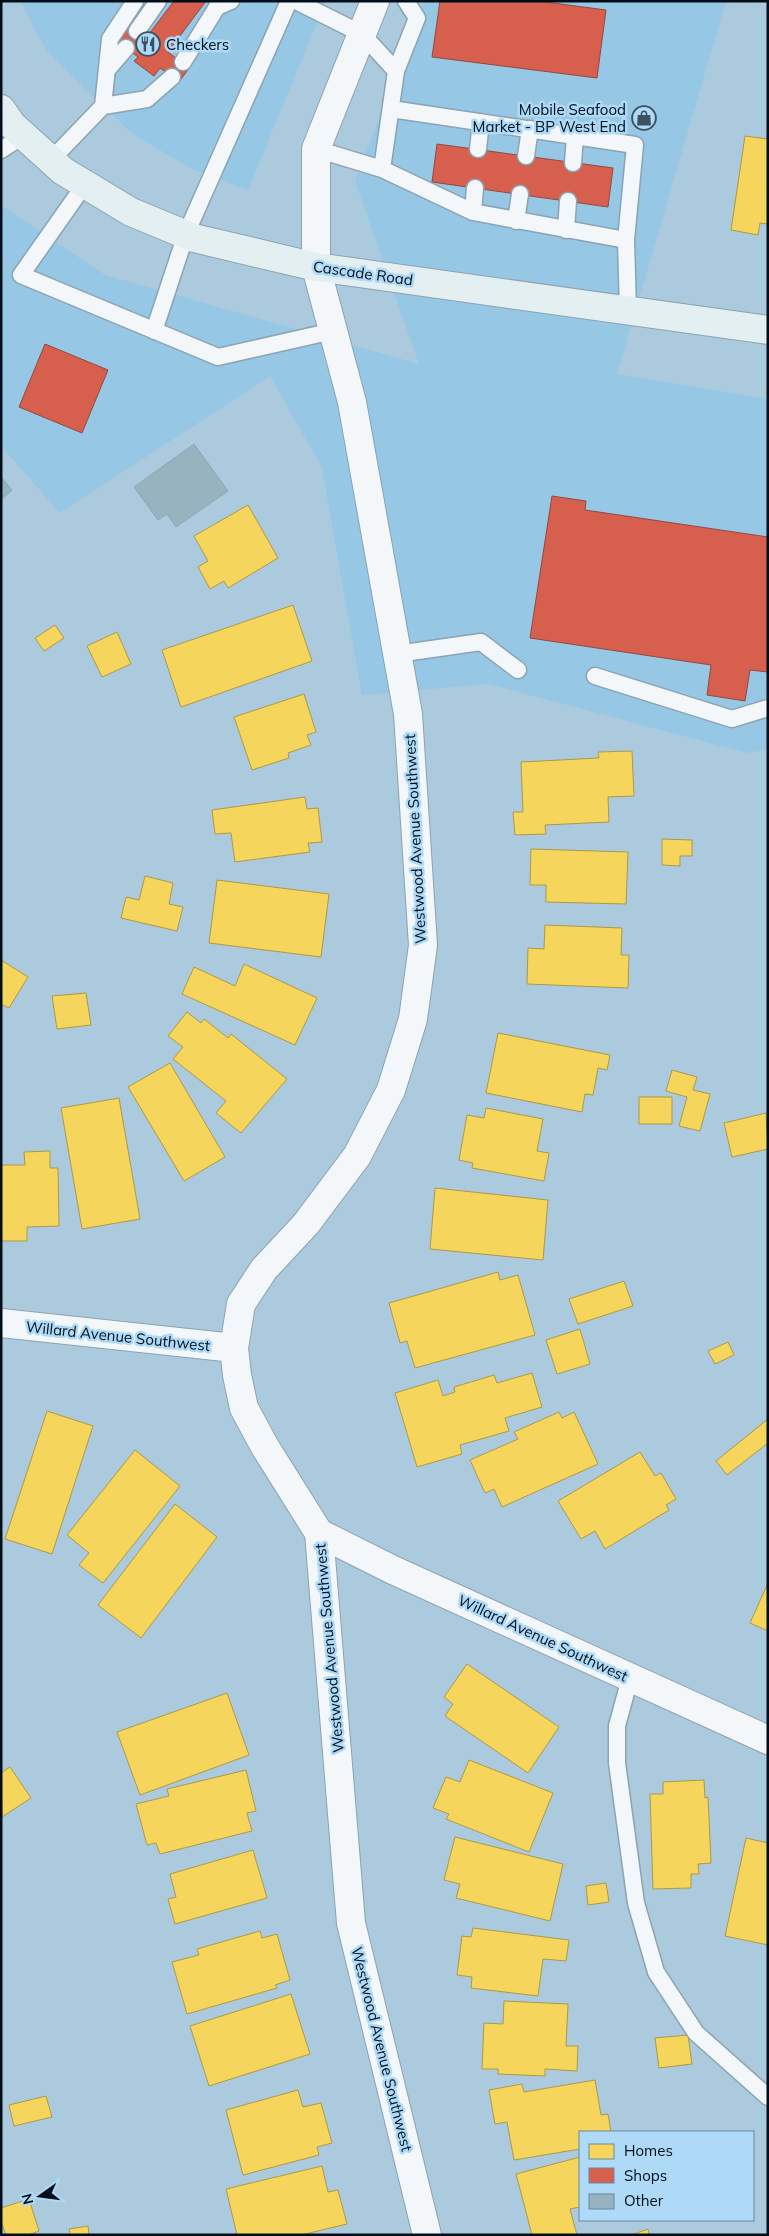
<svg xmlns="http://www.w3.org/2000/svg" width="769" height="2236" viewBox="0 0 769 2236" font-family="Mulish,sans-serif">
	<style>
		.built { fill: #96c7e5 }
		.homes { fill: #f6d55c; stroke: #ac9948 }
		.shops { fill: #d6604d; stroke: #96473e }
		.building { fill: #98b3c0; stroke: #8ca7b3 }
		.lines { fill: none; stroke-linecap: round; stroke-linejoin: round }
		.service-casing { stroke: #8ba3b2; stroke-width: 19 }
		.minor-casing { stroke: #8ba3b2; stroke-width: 30 }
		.tertiary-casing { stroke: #8ba3b2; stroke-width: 30 }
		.secondary-casing { stroke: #8ba3b2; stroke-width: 30 }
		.service { stroke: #f3f7fa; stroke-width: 16 }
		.minor { stroke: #f3f7fa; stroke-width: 28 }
		.tertiary { stroke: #f3f7fa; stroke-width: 28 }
		.secondary { stroke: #e4eff1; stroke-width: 28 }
		.labels { text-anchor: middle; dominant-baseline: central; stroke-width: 5; stroke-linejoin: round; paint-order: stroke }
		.poi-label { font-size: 15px; fill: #000e1a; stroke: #aedaf7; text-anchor: start }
		.street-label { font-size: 15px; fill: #000e1a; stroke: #aedaf7 }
	</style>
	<rect width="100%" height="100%" fill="#accadd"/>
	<!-- built -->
	<path class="built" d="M20,1H326L248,190L194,170L131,133L46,50Z
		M424,1H726L617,374L768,399V749L747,753L488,684L362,695L322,468L270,376L60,513L1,446V205L105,275L419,364L355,181Z"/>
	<!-- homes -->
	<path class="homes" d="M745,136L768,139V224L760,223L758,235L731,230Z
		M248,505L278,558L228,588L224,581L210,589L198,567L208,561L194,536Z
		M293,605L312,661L181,707L162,650Z
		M55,625L64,638L44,651L35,638Z
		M117,632L131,664L102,677L87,646Z
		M304,694L316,732L307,735L311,745L288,753L289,758L252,770L234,717Z
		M632,751L634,796L608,797L609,822L545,825L546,834L515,835L513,812H523L521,762L599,758L598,752Z
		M305,797L307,809L318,808L322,842L308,843L310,852L235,862L231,833L215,834L212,810Z
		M662,839L692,840V856H680V866L662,865Z
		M531,849L628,852L626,904L546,902V885H530Z
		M145,876L173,883L169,904L183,907L177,931L121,918L126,897L139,900Z
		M217,880L329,894L321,957L209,943Z
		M545,925L622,928L621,955H629L628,988L527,984L528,948L544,949Z
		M1,960L28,977L9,1008L1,1004Z
		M244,964L317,998L295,1045L182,994L194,967L235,986Z
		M86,993L91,1025L57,1029L52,996Z
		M187,1012L201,1023L204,1019L228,1038L231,1034L287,1079L241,1133L216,1113L226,1101L173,1059L183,1047L168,1036Z
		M498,1033L610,1055L607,1070L598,1068L593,1095L585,1094L582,1112L486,1093Z
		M170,1063L225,1157L184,1181L128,1087Z
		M672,1070L697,1077L693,1090L710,1094L700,1131L679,1126L687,1097L666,1091Z
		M639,1097H672V1124H639Z
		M119,1098L140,1219L82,1229L61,1108Z
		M486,1108L543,1119L537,1151L549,1153L544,1181L472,1168L473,1163L459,1160L467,1115L484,1118Z
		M766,1113L768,1149L732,1157L724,1123Z
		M50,1151V1168H58L59,1226L27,1227V1241H1V1165H25L24,1152Z
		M435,1188L548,1200L543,1260L430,1249Z
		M498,1272L500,1280L518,1275L535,1335L415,1368L407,1341L400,1343L389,1303Z
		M624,1281L633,1306L578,1324L569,1299Z
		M580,1329L590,1364L557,1374L546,1340Z
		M728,1342L734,1355L715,1364L708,1351Z
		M532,1373L542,1407L505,1418L509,1431L460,1445L462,1454L417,1467L395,1393L438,1380L443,1396L455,1392L454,1387L494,1375L497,1383Z
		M47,1411L93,1426L52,1554L5,1539Z
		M559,1412L562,1418L574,1412L598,1464L502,1507L494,1489L485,1493L470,1460L518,1439L514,1432Z
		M768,1419V1443L727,1475L716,1461Z
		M135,1450L180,1486L103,1583L79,1565L89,1553L67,1535Z
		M640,1452L655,1476L661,1473L676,1499L666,1505L669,1510L605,1549L595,1531L581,1539L558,1501Z
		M175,1504L217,1537L141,1638L98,1605Z
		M768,1583V1631L750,1623Z
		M467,1664L559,1727L528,1773L445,1716L453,1704L444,1697Z
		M227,1693L249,1755L140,1795L117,1732Z
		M469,1760L553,1793L529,1852L446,1819L449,1814L433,1808L446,1777L460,1782Z
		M10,1767L31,1798L2,1817L1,1773Z
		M246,1770L256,1811L247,1813L252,1831L160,1854L156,1843L147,1845L136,1804L169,1796L167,1789Z
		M704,1780L705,1798L708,1797L711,1863L698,1864L699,1874H691V1888L653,1889L650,1794H663V1782Z
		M455,1837L563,1864L550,1921L456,1898L460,1884L444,1880Z
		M746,1838L768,1843V1945L725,1936Z
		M253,1850L267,1898L175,1924L168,1899L176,1897L170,1874Z
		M606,1883L609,1902L588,1905L586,1886Z
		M473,1928L569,1940L566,1961L543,1959L538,1996L471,1988L472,1977L457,1975L462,1936L471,1937Z
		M260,1931L262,1938L277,1934L290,1980L275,1985L277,1988L187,2014L172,1962L199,1955L197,1949Z
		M291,1994L310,2054L209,2086L190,2026Z
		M504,2001L568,2004L566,2046H578L577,2071L545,2069V2076L498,2074V2069H482L484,2023L503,2024Z
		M688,2035L692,2064L659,2068L655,2038Z
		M595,2080L601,2115L608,2114L611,2132H580V2149L514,2160L507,2122L495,2124L489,2090L522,2084L524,2092Z
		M298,2090L303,2107L321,2103L332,2143L317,2147L319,2155L243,2175L226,2110Z
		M46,2096L52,2117L14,2126L9,2105Z
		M580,2157V2207L570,2209L577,2235H532L516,2174Z
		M322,2166L328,2192L338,2190L347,2224L301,2235H237L226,2189Z
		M29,2199L39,2231L28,2235H6L1,2221V2208Z
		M88,2226L89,2235H70L69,2229Z
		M648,2229L649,2235H631Z"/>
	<!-- shops -->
	<path class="shops" d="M174,1H206L168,52L189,68L179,82L160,68L154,76L134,61L138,57L117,41L129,25L146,38Z
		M440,1H538L606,10L597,78L432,57Z
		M437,144L613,168L608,207L432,182Z
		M45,344L108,370L82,433L19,407Z
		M552,496L586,501L585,510L768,537V672L750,670L745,701L707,695L711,665L530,638Z"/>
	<!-- building -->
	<path class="building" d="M194,444L228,491L176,527L167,514L158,520L134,487Z
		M1,477L12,490L1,500Z"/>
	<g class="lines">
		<!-- service casing -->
		<g class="service-casing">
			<path id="service" d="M296,1L362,34L396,71L382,169
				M137,31L158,1
				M183,62L217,7L231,1
				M107,70L126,48
				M396,71L417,18L406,1
				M103,106L110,39L135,1
				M391,109L635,145L626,240
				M316,149L382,169L473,212L626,240L628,311
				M478,149L481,122
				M1,150L24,135
				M526,156L530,129
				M51,160L103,106L147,99L172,77
				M573,163L575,136
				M85,184L21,275L218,357L333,331
				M473,212L475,188
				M516,221L520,194
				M566,230L568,201
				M154,331L186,234L289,1
				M397,654L481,642L518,670
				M595,676L732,719L768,708
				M630,1678L617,1726V1763L636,1903L656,1972L696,2033L768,2097"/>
		</g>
		<!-- minor casing -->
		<g class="minor-casing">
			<path id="minor" d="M316,267L352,402L408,714L423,945L413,1019L391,1090L357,1156L306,1224L264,1269L241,1304L234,1348L237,1375L244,1408L265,1447L319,1533L351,1923L427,2235
				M1,1323L234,1348
				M319,1533L393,1570L768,1740"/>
		</g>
		<!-- tertiary casing -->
		<g class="tertiary-casing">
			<path id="tertiary" d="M316,267V149L375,1"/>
		</g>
		<!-- secondary casing -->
		<g class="secondary-casing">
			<path id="secondary" d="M1,109L12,125L63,171L131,212L194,238L316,267L768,330"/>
		</g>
		<!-- service -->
		<use href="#service" class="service"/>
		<!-- minor -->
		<use href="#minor" class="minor"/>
		<!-- tertiary -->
		<use href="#tertiary" class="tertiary"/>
		<!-- secondary -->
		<use href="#secondary" class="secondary"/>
	</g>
	<!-- icons -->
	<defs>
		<g id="restaurant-ring" transform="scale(1.25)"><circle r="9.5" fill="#aedaf7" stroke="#3c505e" stroke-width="1.5"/><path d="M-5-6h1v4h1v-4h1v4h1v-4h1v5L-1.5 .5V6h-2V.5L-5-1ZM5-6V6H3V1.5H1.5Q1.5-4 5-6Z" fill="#3c505e"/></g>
		<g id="shop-ring" transform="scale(1.25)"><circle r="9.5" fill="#aedaf7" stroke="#3c505e" stroke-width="1.5"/><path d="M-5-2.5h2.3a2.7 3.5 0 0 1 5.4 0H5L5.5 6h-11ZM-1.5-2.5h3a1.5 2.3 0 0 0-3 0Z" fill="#3c505e"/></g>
	</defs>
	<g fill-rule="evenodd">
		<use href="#restaurant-ring" x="148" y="44"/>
		<use href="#shop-ring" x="644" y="118"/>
	</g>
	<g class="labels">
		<!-- poi labels -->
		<g class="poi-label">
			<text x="166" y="44">Checkers</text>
			<text x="626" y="109" text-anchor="end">Mobile Seafood<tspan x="626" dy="17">Market - BP West End</tspan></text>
		</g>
		<!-- street labels -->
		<g class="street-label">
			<text transform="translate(363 273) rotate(8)">Cascade Road</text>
			<text transform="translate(415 839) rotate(-93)">Westwood Avenue Southwest</text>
			<text transform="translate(118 1336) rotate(6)">Willard Avenue Southwest</text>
			<text transform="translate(543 1638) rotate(25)">Willard Avenue Southwest</text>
			<text transform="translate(329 1648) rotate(-95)">Westwood Avenue Southwest</text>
			<text transform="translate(382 2049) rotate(76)">Westwood Avenue Southwest</text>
		</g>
	</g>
	<!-- border -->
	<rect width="769" height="2236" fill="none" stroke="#000e1a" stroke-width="5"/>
	<!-- legend -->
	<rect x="579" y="2131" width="175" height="90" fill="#aedaf7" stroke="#68889f"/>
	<rect x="589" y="2144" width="25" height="15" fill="#f6d55c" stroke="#68889f"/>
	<text x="624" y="2156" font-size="15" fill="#000e1a">Homes</text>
	<rect x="589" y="2168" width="25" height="15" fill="#d6604d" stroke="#68889f"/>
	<text x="624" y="2181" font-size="15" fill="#000e1a">Shops</text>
	<rect x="589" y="2194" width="25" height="15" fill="#98b3c0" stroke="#68889f"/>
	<text x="624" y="2206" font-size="15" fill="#000e1a">Other</text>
	<!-- north arrow -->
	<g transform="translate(40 2196) rotate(256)" stroke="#aedaf7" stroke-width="4" paint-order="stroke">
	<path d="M0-4L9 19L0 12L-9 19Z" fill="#000e1a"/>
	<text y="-8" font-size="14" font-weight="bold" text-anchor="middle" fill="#000e1a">N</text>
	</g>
</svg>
